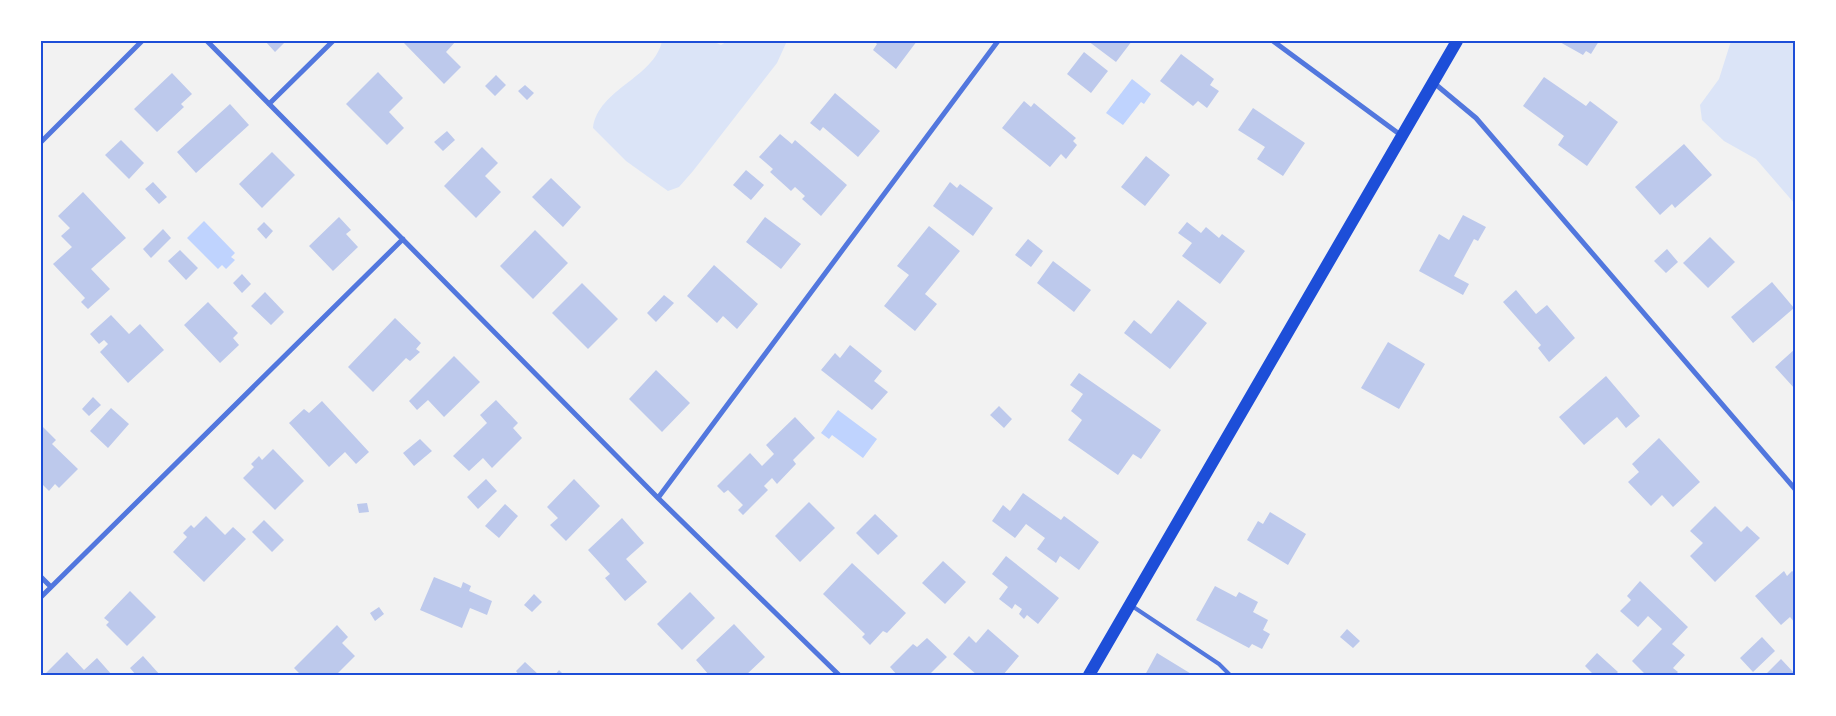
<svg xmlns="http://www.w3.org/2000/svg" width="1836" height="716" viewBox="0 0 1836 716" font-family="'Roboto Serif',serif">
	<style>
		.green { fill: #dbe4f7 }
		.water { fill: #bfd3fe }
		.building { fill: #bdc9ec }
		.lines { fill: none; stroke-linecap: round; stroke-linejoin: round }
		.service { stroke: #5277de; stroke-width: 4 }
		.minor { stroke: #5277de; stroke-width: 5 }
		.primary { stroke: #1d4ed8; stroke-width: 12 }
		.neatline { fill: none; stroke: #1d4ed8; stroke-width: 2 }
	</style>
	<rect width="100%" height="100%" fill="#f2f2f2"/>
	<!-- green -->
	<path class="green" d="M662,41H712L721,45L728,41H787L777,63L693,171L679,187L668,191L626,161L593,128C598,89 654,78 662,41Z
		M1731,41H1795V204L1756,159L1724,141L1702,120L1700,105L1719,79Z"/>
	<!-- water -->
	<path class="water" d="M1132,79L1151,94L1144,104L1141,102L1123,125L1106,113Z
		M204,221L235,253L231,257L235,260L226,269L222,265L218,269L187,238Z
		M838,410L877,439L863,458L832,435L829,439L821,433Z"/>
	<!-- building -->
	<path class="building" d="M265,41H286L275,52Z
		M405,41H456L446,52L461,67L444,84L404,43Z
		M874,41H917L896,69L873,50L877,44Z
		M1088,41H1132L1116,62Z
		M1558,41H1599L1591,54L1586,51L1583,55Z
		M1084,52L1108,71L1091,93L1067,74Z
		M1181,54L1214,79L1210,85L1219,91L1207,108L1198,101L1193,106L1160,81Z
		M378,72L403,98L389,112L404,128L387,145L346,104Z
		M172,73L192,94L181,104L184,107L157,132L134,109Z
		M496,75L506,85L495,96L485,86Z
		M1544,77L1586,106L1590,101L1618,122L1587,166L1558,145L1564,136L1523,106Z
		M525,85L534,93L527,100L518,91Z
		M835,93L880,131L858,157L823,127L820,131L810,123Z
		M1024,101L1031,107L1034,103L1076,138L1073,141L1077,145L1066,159L1061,154L1050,167L1002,128Z
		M230,104L249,125L196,173L177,152Z
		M1253,108L1305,143L1283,176L1257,159L1265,147L1238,130Z
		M447,131L455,140L443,151L434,142Z
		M780,134L792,144L795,140L847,185L821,216L802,199L805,196L795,187L791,191L770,172L773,169L759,157Z
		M121,140L144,163L129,179L105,155Z
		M1684,144L1712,175L1675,208L1672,204L1660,215L1635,187Z
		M482,147L498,163L485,176L501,192L476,218L444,186Z
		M272,152L295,175L262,208L239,184Z
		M1146,156L1170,175L1145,206L1121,187Z
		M746,170L764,185L751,200L733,185Z
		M551,178L581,207L563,227L532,197Z
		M153,182L167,197L159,204L145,189Z
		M950,182L957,188L960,184L993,208L973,236L933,206Z
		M83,192L126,238L91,269L110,289L88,309L81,302L85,298L53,264L72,247L61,236L70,228L58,216Z
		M1463,215L1486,227L1478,241L1474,239L1454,276L1469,284L1463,295L1419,271L1439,234L1449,240Z
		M339,217L351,230L346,234L358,247L333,271L309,246Z
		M765,217L801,244L781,269L746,242Z
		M264,222L273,231L266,239L257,229Z
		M1187,222L1201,233L1206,227L1219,238L1222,234L1245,251L1220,284L1182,256L1192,243L1178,233Z
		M929,226L960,251L925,294L937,304L915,331L884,306L909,275L897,266Z
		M163,229L171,238L151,258L143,249Z
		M535,230L568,263L533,299L500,266Z
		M1710,237L1735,262L1708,288L1683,263Z
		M1028,239L1043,251L1031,267L1015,255Z
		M1667,249L1678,262L1666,273L1654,261Z
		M180,250L198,268L186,280L168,261Z
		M1053,261L1091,290L1074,312L1037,283Z
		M714,265L758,304L737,329L723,316L717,323L687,296Z
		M242,274L251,284L242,293L233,283Z
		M1772,282L1794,308L1753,343L1731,317Z
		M582,283L618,319L588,349L552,313Z
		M1516,290L1536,314L1547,305L1575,338L1549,362L1538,348L1541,345L1503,302Z
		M265,292L284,312L271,325L251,306Z
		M664,295L674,303L656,322L647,313Z
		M1178,300L1207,323L1170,369L1124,333L1134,320L1151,334Z
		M208,302L238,333L233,338L239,345L220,363L184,325Z
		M111,315L129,334L140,324L164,350L128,383L100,352L108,344L104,340L99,344L90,334Z
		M395,318L421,343L416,349L420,352L410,361L406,358L373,392L348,367Z
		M1388,342L1425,364L1399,409L1361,388Z
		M850,345L882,371L874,381L888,392L872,410L821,370L835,353L840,358Z
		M1795,349V389L1775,367Z
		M454,356L480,382L444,417L428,400L417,410L409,401Z
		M656,370L690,403L662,432L629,399Z
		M1079,373L1161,430L1141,459L1133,454L1118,475L1068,440L1082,420L1071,411L1083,394L1070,385Z
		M1606,376L1640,416L1626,428L1617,417L1584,445L1559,417Z
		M93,397L101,405L89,416L82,409Z
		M496,400L518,423L513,428L522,438L492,468L483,458L469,471L453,456L487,423L480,415Z
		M322,401L369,452L356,464L345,452L329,467L289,423L304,409L309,413Z
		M999,406L1012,419L1004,428L990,415Z
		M111,408L129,424L108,448L90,431Z
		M795,417L815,438L793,460L796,464L777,484L772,478L764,486L768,490L743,515L738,510L743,505L728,490L724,493L717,486L750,453L762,466L774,454L766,445Z
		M41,425L56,440L52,444L78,469L59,488L55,484L49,491L41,483Z
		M1659,438L1700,482L1673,507L1662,495L1651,506L1628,482L1639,472L1632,464Z
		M420,439L432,451L414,466L403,453Z
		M273,449L304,481L275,510L243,478L254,467L251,464L259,456L262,460Z
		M486,479L497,491L478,509L467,497Z
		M574,479L600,506L566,541L550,525L558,518L547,507Z
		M1023,493L1061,520L1064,516L1099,542L1079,570L1060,556L1056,563L1037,549L1045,538L1026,524L1015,538L992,521L1003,505L1010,511Z
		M809,502L835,528L800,562L775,536Z
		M367,503L369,512L359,513L357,504Z
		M505,504L518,516L499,538L485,526Z
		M1715,506L1741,532L1747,526L1760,538L1715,582L1690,556L1703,543L1690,531Z
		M1270,512L1306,534L1288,565L1247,540L1258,521L1263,524Z
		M875,514L898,536L878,555L856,533Z
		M206,516L225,535L233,527L246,539L204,582L173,552L187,537L183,533L191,525L194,528Z
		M622,518L644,543L626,559L647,582L625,601L605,578L610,574L588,550Z
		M264,520L284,540L272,552L252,532Z
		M1006,556L1059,598L1038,624L1027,615L1024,619L1019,614L1022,609L1015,604L1012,609L999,599L1008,587L992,574Z
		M943,561L966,582L945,604L922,583Z
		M852,563L906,613L887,633L883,631L870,645L862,637L865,634L823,594Z
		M1784,571L1787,576L1792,571L1795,573V623L1790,617L1781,625L1755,596Z
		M434,577L461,588L463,582L471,586L469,591L492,601L487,615L470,608L462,628L420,610Z
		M1640,581L1688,627L1672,644L1685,655L1673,668L1678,672L1675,675H1646L1632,661L1662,629L1648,616L1638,627L1620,611L1631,600L1627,596Z
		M1215,586L1236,597L1239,592L1258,602L1253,612L1268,620L1263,630L1270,634L1262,649L1252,644L1249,648L1196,620Z
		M130,591L156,617L127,646L106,625L109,622L104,618Z
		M690,592L715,618L682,650L657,624Z
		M534,594L542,602L532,612L524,605Z
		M379,607L384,614L375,621L370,613Z
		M734,624L765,657L746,675H709L696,660Z
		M337,625L348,637L342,643L355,656L336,675H301L294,668Z
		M988,629L1019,656L1003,675H977L953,654L969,636L976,643Z
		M1347,629L1360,641L1353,648L1340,637Z
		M1762,637L1775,651L1753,672L1740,658Z
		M927,638L947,657L929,675H897L890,667L913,644L917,647Z
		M67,652L84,670L97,658L112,675H44Z
		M1157,653L1193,675H1145Z
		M1597,653L1618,672L1615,675H1594L1585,666Z
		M143,656L160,675H136L130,668Z
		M1781,659L1795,674L1765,675Z
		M525,662L539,675H519L516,671Z
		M559,670L564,675H555Z"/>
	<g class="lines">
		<!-- service -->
		<path class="service" d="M1132,606L1219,664L1230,675"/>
		<!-- minor -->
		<path class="minor" d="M207,41L658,498L839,675
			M1273,41L1402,136
			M1434,83L1476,118L1795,489
			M269,104L333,41
			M41,142L142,41
			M658,498L998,41
			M41,577L51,587
			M41,597L403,239"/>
		<!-- primary -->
		<path class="primary" d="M1089,675L1457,41"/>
	</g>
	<!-- border -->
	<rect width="1836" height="716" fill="none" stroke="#ffffff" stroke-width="85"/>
	<rect x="42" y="42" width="1752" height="632" class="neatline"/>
</svg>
